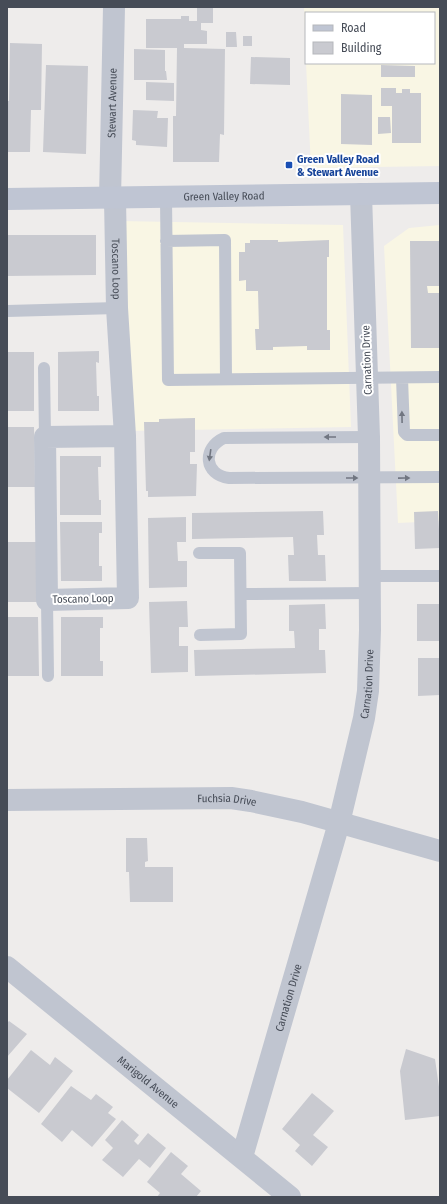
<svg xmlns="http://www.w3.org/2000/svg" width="447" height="1204" viewBox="0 0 447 1204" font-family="'Fira Sans Condensed',sans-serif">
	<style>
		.commercial { fill: #f9f6e4 }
		.building { fill: #c9cad0 }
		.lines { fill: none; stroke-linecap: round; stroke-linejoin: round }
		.service { stroke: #c0c5d0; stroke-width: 12 }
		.minor { stroke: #c0c5d0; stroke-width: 22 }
		.secondary { stroke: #bfc5d3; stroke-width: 22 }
		.oneway { fill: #717681 }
		.transit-dot { fill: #1a4fb4; stroke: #fff; stroke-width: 1.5 }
		.labels { text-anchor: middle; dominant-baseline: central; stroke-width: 4; stroke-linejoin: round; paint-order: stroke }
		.street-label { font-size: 11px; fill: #464c57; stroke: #fff }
		.transit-label { font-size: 11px; font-weight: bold; fill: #164399; stroke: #fff; text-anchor: start }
	</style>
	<rect width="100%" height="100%" fill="#eeeceb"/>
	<!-- commercial -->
	<path class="commercial" d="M304,7H440V166L311,168L306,63H434V13H306V55Z
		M119,221L343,225L351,427L126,431Z
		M440,225V521L398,523L384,246L409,228Z"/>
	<!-- building -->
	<path class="building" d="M197,7H213V23H201V30L207,31V44H184V48L225,49L224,135L220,134L219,162H173V116H176L177,48H146V19H181V16H189V21H197Z
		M226,32H236L237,47H226Z
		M243,36H252V46H243Z
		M10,43L42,44L41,110H31L30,152H7V101H9Z
		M134,49L165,50V71H166L167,80H134Z
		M251,57L290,58V85L250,84Z
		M46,65L88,66L86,154L43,152Z
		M381,65L415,66V77H381Z
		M146,82L174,83V101L146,100Z
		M381,88H396V93H402V89H410V93H421V143H392V106H381Z
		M341,94L372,95V145L341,144Z
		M133,110L158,111L157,118H168L167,147L136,145V141L132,140Z
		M378,117H390L391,133L378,134Z
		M7,235H96V275L7,276Z
		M250,240H278V242L329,240V257H327V330H330V350H307V346L273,347V350H256L255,329H259L258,291H246V280L239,281V252H245V243H250Z
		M410,241H440V286H427L428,293H440V348H411Z
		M99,351V363L96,362L97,396H99V411H58V352Z
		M7,352H34V411H7Z
		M195,418V452H190V464H197L196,496L148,497V491H146L144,422H159V419Z
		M7,427H34L35,487H7Z
		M60,456H101V467H98L99,500H101V515H60Z
		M323,511L324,535H317L318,555H325L326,581H289L288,555H294L293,537L192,539V513Z
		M438,511L440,548L415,549L414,512Z
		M186,517V542H177L178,561H187V587L149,588L148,518Z
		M60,522H102V533H99V566H102V581H61Z
		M7,542H36L37,602H7Z
		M187,601L188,627H179V646H188V672L151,673L149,602Z
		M325,604L326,629H319V650H325L326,673L195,676L194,650L295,648L294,631H289V605Z
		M417,604H440V641H417Z
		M7,617H38L39,676H7Z
		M61,617H103V628H100V661H103V676H61Z
		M418,658H440V695L418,696Z
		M126,838H147L148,861L145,862V867H173V902H130L129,872H126Z
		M9,1021L27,1034L7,1057V1023Z
		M406,1049L435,1059L440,1094V1116L405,1120L400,1071Z
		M31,1050L50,1065L55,1057L73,1071L39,1113L7,1088V1080Z
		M71,1086L91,1100L96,1094L113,1107L108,1113L116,1119L92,1147L72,1130L62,1142L41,1124Z
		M312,1093L334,1111L313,1135L328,1147L312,1166L295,1151L300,1145L282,1129Z
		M122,1120L139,1135L134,1141L138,1145L148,1133L166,1148L150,1168L139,1159L123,1177L102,1160L113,1148L105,1140Z
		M171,1152L188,1166L181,1174L201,1191L196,1197H157L160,1193L147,1182Z"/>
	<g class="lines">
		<!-- service -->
		<path class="service" d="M166,198L168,380L440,377
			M166,241L225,240L226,379
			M7,311L117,308
			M44,368L45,437
			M402,378L404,432L407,435H440
			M369,437L224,438C202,448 204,475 229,478L440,477
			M199,553H240L241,634L200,635
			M370,576H440
			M241,594L370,593
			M47,600L48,676"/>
		<!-- minor -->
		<g class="minor">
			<path id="s1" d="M110,199L114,7"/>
			<path id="s2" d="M115,199L117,308L125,436L128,598L47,600L45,437L125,436"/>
			<path id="s3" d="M7,800L231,798L251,801L302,812L440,851"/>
			<path id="s4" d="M7,967L290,1197"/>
			<path id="s5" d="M242,1157L339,823L364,718L368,691L370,630L369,437L361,194"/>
		</g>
		<!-- secondary -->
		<path class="secondary" id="s6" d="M7,199L440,193"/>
	</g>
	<!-- one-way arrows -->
	<defs><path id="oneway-solid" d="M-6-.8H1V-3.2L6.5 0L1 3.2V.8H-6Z"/></defs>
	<g class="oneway">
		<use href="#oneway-solid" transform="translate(402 417) rotate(-91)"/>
		<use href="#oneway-solid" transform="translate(330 437) rotate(180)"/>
		<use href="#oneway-solid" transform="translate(210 455) rotate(98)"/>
		<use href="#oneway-solid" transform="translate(352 478)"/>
		<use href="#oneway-solid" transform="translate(404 478) rotate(-1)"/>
	</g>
	<!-- markers -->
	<rect class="transit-dot" x="285" y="161" width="8" height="8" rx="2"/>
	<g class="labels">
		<!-- street labels -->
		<g class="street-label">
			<text stroke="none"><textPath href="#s1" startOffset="96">Stewart Avenue</textPath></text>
			<text stroke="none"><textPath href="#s6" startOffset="217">Green Valley Road</textPath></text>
			<text stroke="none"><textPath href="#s2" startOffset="70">Toscano Loop</textPath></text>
			<text transform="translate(367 360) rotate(-92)">Carnation Drive</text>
			<text transform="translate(83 599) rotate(-1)">Toscano Loop</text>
			<text stroke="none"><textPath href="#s5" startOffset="490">Carnation Drive</textPath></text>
			<text stroke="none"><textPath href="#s3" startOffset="220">Fuchsia Drive</textPath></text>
			<text stroke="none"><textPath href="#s5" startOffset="166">Carnation Drive</textPath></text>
			<text stroke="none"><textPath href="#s4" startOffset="182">Marigold Avenue</textPath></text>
		</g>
		<!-- transit labels -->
		<g class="transit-label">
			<text x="297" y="159">Green Valley Road<tspan x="297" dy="13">&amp; Stewart Avenue</tspan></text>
		</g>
	</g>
	<!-- border -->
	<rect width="447" height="1204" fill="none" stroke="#464c57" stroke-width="16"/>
	<!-- legend -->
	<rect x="305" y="12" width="130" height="52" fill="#ffffff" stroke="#b5b7bc"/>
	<rect x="313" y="25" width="20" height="6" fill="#bfc5d3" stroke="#b5b7bc"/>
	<text x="341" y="32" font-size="12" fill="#464c57">Road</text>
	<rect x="313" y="42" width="20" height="12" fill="#c9cad0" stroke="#b5b7bc"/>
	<text x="341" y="52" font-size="12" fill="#464c57">Building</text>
</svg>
